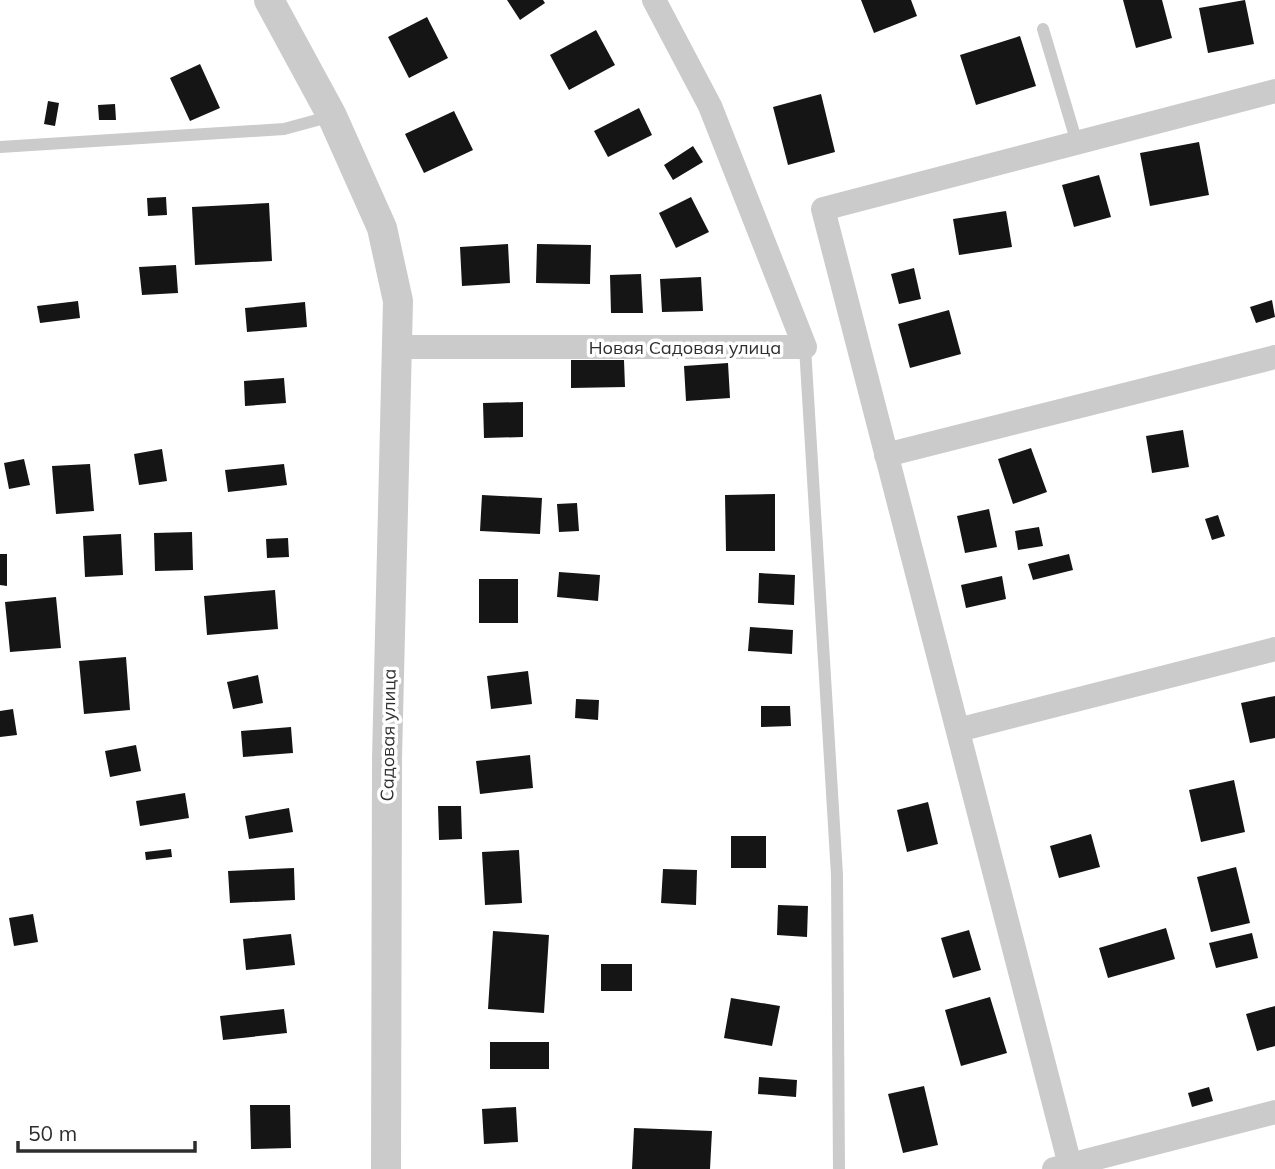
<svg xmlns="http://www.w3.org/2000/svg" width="1275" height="1169" viewBox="0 0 1275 1169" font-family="Mulish,sans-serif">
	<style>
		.building { fill: #151515 }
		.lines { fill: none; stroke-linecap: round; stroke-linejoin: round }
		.service { stroke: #cbcbcb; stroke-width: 12 }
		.minor { stroke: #cbcbcb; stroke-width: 24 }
		.tertiary { stroke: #cbcbcb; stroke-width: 30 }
		.labels { text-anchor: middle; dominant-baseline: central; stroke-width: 7; stroke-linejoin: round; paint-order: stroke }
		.street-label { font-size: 18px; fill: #2e2e2e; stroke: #fff }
	</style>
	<rect width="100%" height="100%" fill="#fff"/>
	<!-- building -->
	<path class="building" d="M507,0H543L545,3L520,20Z
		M861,0H911L917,16L874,33Z
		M1123,0H1162L1172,38L1136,48Z
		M1245,0L1254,44L1208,53L1199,8Z
		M427,17L448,58L409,78L388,37Z
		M596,30L615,65L569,90L550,55Z
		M1020,36L1036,86L976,105L960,55Z
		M200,64L220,108L190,121L170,78Z
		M821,94L835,152L788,165L773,107Z
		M48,101L59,103L55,126L44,124Z
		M115,104L116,120H99L98,105Z
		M639,108L652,135L608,157L594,131Z
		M454,111L473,150L424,173L405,134Z
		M1199,142L1209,195L1150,206L1140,153Z
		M693,146L703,162L673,180L664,165Z
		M1099,175L1111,217L1074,227L1062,185Z
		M166,197L167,215L148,216L147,198Z
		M691,197L709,232L676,248L659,213Z
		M269,203L272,261L195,265L192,207Z
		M1006,211L1012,247L959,255L953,219Z
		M508,244L510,283L462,286L460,247Z
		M537,244L591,245L590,284L536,283Z
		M176,265L178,293L142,295L139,267Z
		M914,268L921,299L899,304L891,274Z
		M641,274L643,313H611L610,275Z
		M701,277L703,311L662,312L660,279Z
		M1272,300L1275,317L1256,323L1250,307Z
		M78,301L80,318L40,323L37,306Z
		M305,302L307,327L247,332L245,308Z
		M949,310L961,354L910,368L898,324Z
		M571,360H624L625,387L571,388Z
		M728,363L730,398L686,401L684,366Z
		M284,378L286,403L245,406L244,381Z
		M523,402V437L484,438L483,403Z
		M1183,430L1189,467L1152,473L1146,436Z
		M1031,448L1047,492L1013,504L998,459Z
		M162,449L167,481L139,485L134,454Z
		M24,459L30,485L9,489L4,463Z
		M90,464L94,511L56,514L52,466Z
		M284,464L287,485L228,492L225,470Z
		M775,494V551H726L725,495Z
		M482,495L542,498L540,534L480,531Z
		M577,503L579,531L559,532L557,504Z
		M989,509L997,547L965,553L957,516Z
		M1218,515L1225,536L1212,540L1205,519Z
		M1039,527L1043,546L1018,550L1015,531Z
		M192,532L193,570L155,571L154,533Z
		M121,534L123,575L85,577L83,536Z
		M288,538L289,557L267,558L266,539Z
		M0,554H7V586L0,585Z
		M1069,554L1073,570L1033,580L1028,564Z
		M559,572L600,575L598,601L557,597Z
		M759,573L795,575L794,605L758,603Z
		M1002,576L1006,599L966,608L961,585Z
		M479,579H518V623H479Z
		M275,590L278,629L207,635L204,596Z
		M56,597L61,648L10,652L5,602Z
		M750,627L793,630L792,654L748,651Z
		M126,657L130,710L84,714L79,661Z
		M528,671L532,704L491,709L487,676Z
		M258,675L263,703L233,709L227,682Z
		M1275,696V738L1250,743L1241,703Z
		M576,699L599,700L598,720L575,718Z
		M761,706H790L791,726L761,727Z
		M13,709L17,735L0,737V711Z
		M291,727L293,753L243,757L241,731Z
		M136,745L141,771L110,777L105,751Z
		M530,755L533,788L480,794L476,761Z
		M1234,780L1245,832L1201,842L1189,790Z
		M185,793L189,818L140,826L136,801Z
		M928,802L938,844L907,852L897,810Z
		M438,806H461L462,839L439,840Z
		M289,808L293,832L249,839L245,816Z
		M1091,834L1100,867L1059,878L1050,846Z
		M731,836H766V868H731Z
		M171,849L172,857L146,860L145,852Z
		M519,850L522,903L485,905L482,852Z
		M1236,867L1250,923L1211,932L1197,877Z
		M294,868L295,900L230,903L228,871Z
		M663,869L697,870L696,905L661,903Z
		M778,905L808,906L807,937L777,935Z
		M33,914L38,942L14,946L9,918Z
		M1166,928L1175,959L1108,978L1099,948Z
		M969,930L981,970L953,978L941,938Z
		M493,931L549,935L544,1013L488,1009Z
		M1252,933L1258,958L1216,968L1209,943Z
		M291,934L295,965L246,970L243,939Z
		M601,964H632V991H601Z
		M990,997L1007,1053L961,1066L945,1010Z
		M731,998L780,1006L772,1046L724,1038Z
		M1275,1006V1046L1257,1051L1246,1014Z
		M284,1009L287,1033L223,1040L220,1016Z
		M490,1042H549V1069H490Z
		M759,1077L797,1080L796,1097L758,1094Z
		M924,1086L938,1145L903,1153L888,1094Z
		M1209,1087L1213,1101L1192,1107L1188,1093Z
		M250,1105H290L291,1148L251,1149Z
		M516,1107L518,1142L484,1144L482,1109Z
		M634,1128L712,1131L710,1169H632Z"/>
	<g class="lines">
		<!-- service -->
		<path class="service" d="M1043,29L1077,143
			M0,147L284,129L332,116
			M805,347L837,875L839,1169"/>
		<!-- minor -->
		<path class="minor" d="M397,347H805L710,106L654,0
			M886,455L1275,357
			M958,730L1275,649
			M1054,1169L1275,1112
			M1071,1169L823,209L1275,91"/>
		<!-- tertiary -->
		<path class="tertiary" d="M269,0L332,116L382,228L398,301L387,759L386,1169"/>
	</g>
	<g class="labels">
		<!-- street labels -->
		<g class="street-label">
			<text x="685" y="347">Новая Садовая улица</text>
			<text transform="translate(388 735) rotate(-89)">Садовая улица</text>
		</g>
	</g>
	<!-- scale -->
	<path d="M18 1141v10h177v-10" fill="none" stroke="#2e2e2e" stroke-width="3.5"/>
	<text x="28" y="1141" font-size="21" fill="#2e2e2e" stroke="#ffffff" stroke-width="5" paint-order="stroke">50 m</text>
</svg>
